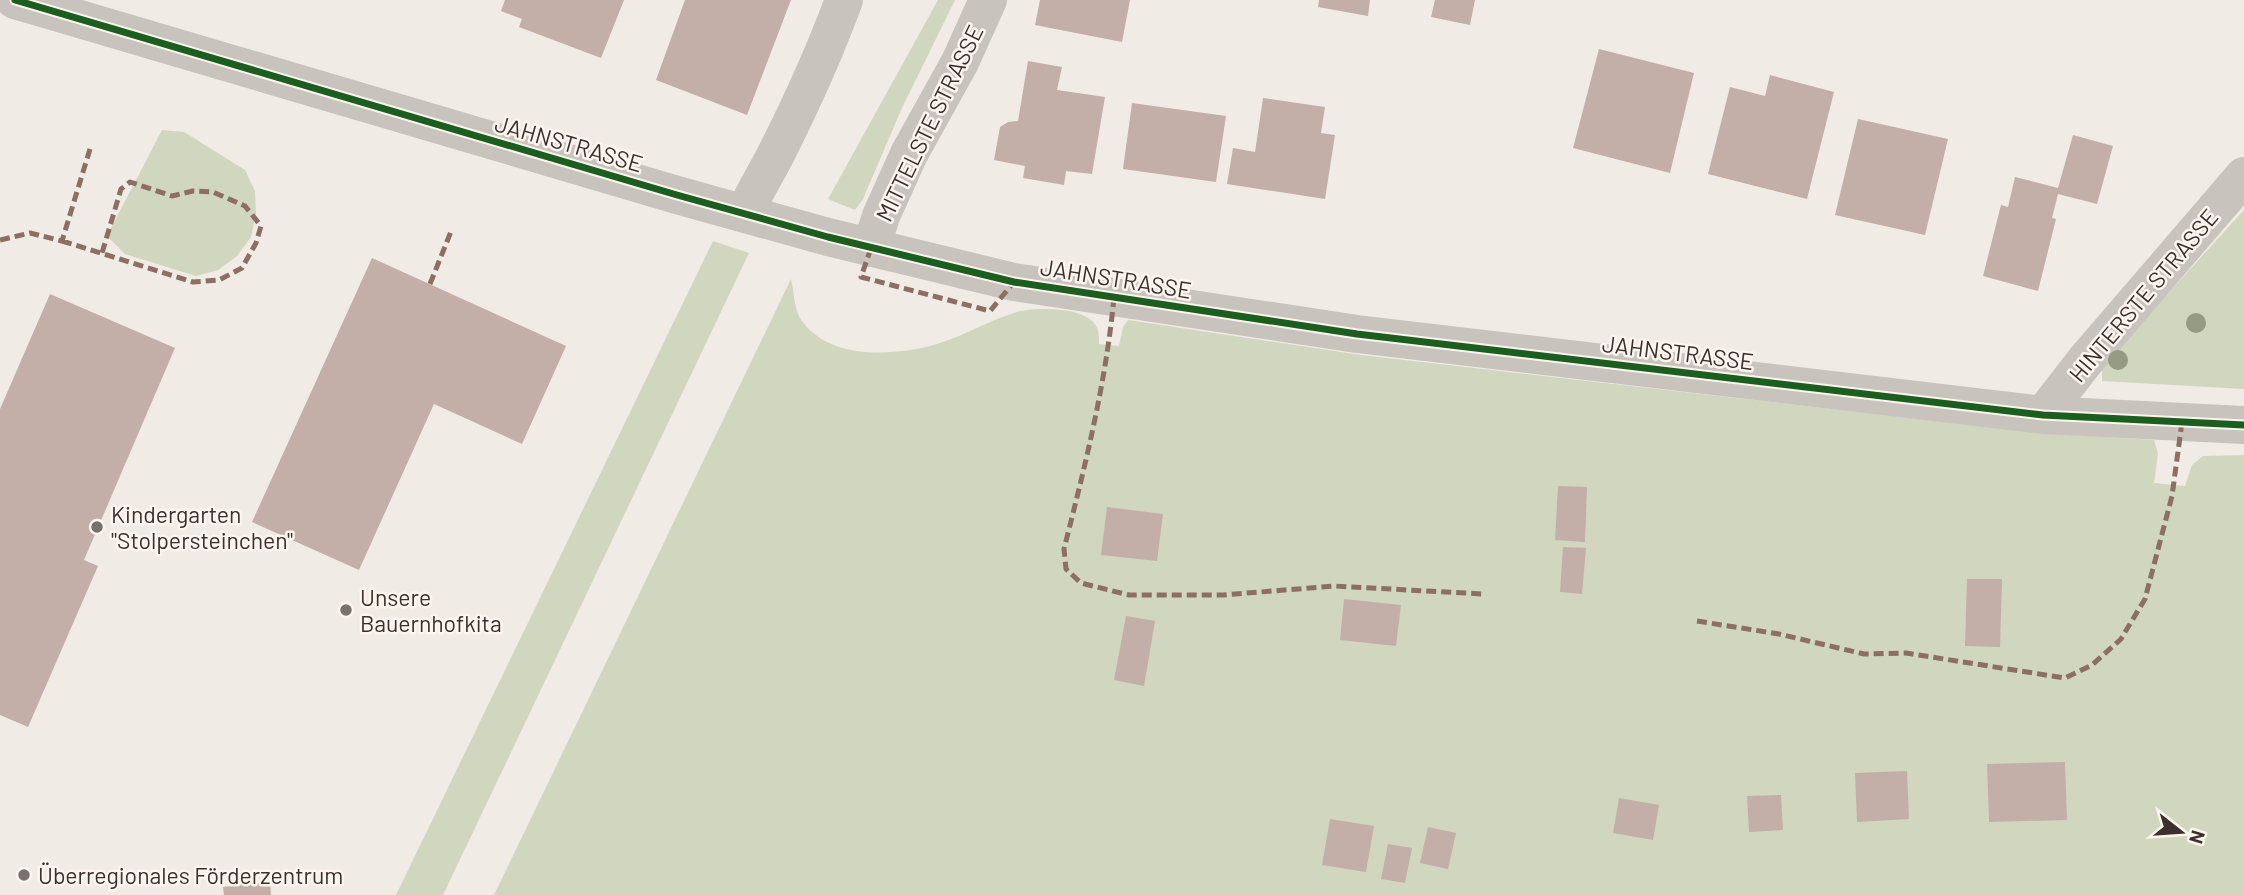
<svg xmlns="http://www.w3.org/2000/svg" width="2244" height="895" viewBox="0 0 2244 895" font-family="Barlow,sans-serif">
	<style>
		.green { fill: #d1d6bf }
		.building { fill: #c3afa7 }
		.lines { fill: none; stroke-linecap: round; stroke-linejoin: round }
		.minor { stroke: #c9c3be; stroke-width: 38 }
		.quiet { stroke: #8d6e63; stroke-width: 5; stroke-dasharray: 10 5; stroke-linecap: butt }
		.cycleway-casing { stroke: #fbf5ee; stroke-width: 11 }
		.cycleway { stroke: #1b5e20; stroke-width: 7 }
		.tree { fill: #959b80 }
		.poi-dot { fill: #7a716c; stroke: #fbf5ee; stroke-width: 2.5 }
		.labels { text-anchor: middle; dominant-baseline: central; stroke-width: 5; stroke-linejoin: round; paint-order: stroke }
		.street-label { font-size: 23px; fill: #3b302b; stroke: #fbf5ee }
		.poi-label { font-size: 23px; fill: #3b302b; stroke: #fbf5ee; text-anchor: start }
	</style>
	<rect width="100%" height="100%" fill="#f0ebe5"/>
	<!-- green -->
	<path class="green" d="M938,0H955L901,110L863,199L855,210L828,199Z
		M162,130L184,132L245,170L255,191L256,214L251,237L237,256L218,270L196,276L125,254L107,236Z
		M2244,210V389L2102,381V366Z
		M713,241L749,253L443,895H396Z
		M791,279C794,291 794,311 802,321C829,358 885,356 926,347C958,340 986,321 1017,312C1036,307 1081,307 1094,323C1099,329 1099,336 1099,344L1119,346L1123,327L1128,320L1361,355L2041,433L2154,440L2158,454L2154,483L2185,486L2192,465L2203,456L2244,455V895H494Z"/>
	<!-- building -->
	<path class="building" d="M505,0H624L601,58L519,27L522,19L501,11Z
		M685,0H791L747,115L656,80Z
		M1040,0H1130L1122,42L1035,25Z
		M1319,0H1370L1368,16L1318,7Z
		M1435,0H1475L1470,25L1431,17Z
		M1599,49L1694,73L1670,173L1573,148Z
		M1028,61L1062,67L1057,90L1105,97L1092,174L1066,171L1064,185L1023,178L1025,166L994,160L1000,127L1008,122L1018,121Z
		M1770,75L1834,92L1807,199L1708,174L1730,87L1765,96Z
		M1263,98L1325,107L1321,133L1335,135L1325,199L1227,184L1233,148L1255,152Z
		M1132,103L1226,116L1216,182L1123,169Z
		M1858,119L1948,139L1925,235L1835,215Z
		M2073,135L2113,146L2097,204L2058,194L2052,218L2056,219L2038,291L1983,276L2001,205L2008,207L2015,177L2058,188Z
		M372,258L566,346L522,444L434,404L359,570L252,522Z
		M50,294L175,348L84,560L98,566L28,727L0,715V409Z
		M1558,486L1587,487L1585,542L1555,540Z
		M1107,507L1163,514L1157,561L1101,555Z
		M1563,547L1586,548L1582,594L1560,592Z
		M1967,579H2002L2000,647L1965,646Z
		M1344,599L1401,605L1396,646L1340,640Z
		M1126,616L1155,621L1144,686L1114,680Z
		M2065,762L2067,820L1989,822L1987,764Z
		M1907,771L1909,819L1857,822L1855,773Z
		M1781,795L1783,830L1749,832L1747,796Z
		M1619,798L1659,805L1653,840L1613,833Z
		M1330,819L1374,826L1366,872L1322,865Z
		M1428,827L1456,833L1448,869L1420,863Z
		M1388,844L1412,848L1405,883L1381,879Z
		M270,882L271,895H224L223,887Z"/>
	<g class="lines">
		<!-- minor -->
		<path class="minor" d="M15,0L677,195L828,237L1014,282L1357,334L2043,415L2244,425
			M745,213C755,190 769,169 780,146C804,98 826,49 844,0
			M871,248L881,216L909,154L960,62L988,0
			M2043,415L2085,361L2244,176"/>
		<!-- quiet -->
		<path class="quiet" d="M0,240L30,233L62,241L90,149
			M62,241L193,282L219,280L242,268L256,243L261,226L245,206L213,192L193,191L172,196L130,182L121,189L102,253
			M871,248L861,277L990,311L1014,282
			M430,284L452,229
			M1114,297C1106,383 1085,466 1064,549L1066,569L1081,583L1129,595H1223L1334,586L1483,594
			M1697,621L1779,634L1864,654L1906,653L2065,678L2092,665L2121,639L2145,599L2172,496L2182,422"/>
		<!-- cycleway casing -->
		<g class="cycleway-casing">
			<path id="cycleway" d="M15,0L677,195L828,237L1014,282L1357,334L2043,415L2244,425"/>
		</g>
		<!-- cycleway -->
		<use href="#cycleway" class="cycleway"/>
	</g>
	<!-- trees -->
	<g class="tree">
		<circle cx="2196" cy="323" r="10"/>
		<circle cx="2118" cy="360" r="10"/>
	</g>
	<!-- markers -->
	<g class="poi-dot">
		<circle cx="97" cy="527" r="7"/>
		<circle cx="346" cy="610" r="7"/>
		<circle cx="24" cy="875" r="7"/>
	</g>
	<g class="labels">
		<!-- street labels -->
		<g class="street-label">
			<text transform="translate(929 123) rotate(-64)">MITTELSTE STRASSE</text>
			<text transform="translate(569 143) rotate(16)">JAHNSTRASSE</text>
			<text transform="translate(1116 278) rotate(9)">JAHNSTRASSE</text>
			<text transform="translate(2143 295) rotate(-50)">HINTERSTE STRASSE</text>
			<text transform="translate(1678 352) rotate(7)">JAHNSTRASSE</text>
		</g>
		<!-- poi labels -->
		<g class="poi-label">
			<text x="111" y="514">Kindergarten<tspan x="111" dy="26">"Stolpersteinchen"</tspan></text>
			<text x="360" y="597">Unsere<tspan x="360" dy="26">Bauernhofkita</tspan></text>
			<text x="38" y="875">Überregionales Förderzentrum</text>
		</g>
	</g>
	<!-- north arrow -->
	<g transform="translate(2181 832) rotate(107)" stroke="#fbf5ee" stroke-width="5" paint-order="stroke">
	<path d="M0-5L12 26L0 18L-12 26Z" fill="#3b302b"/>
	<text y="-10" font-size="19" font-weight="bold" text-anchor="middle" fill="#3b302b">N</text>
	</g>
</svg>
